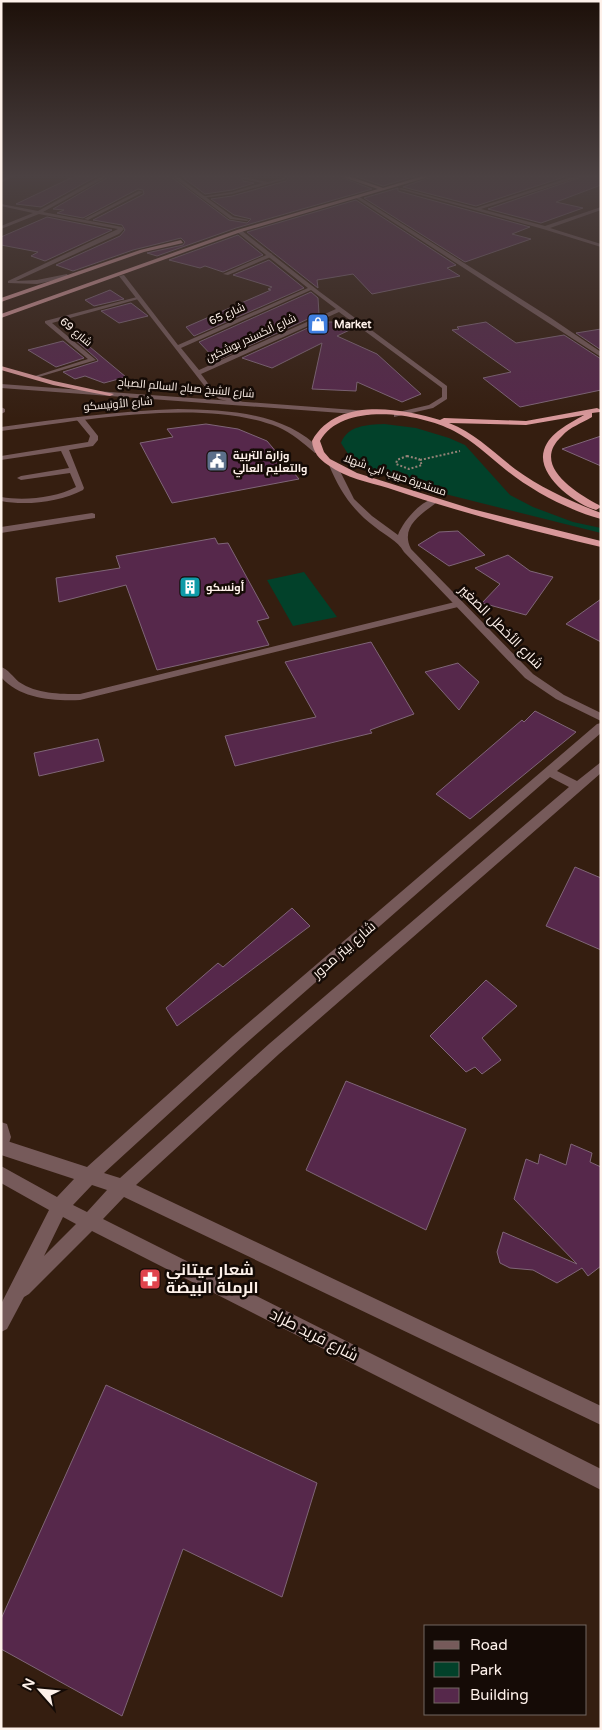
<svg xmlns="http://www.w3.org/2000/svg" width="602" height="1730" viewBox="0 0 602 1730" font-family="'Varela Round',Cairo,sans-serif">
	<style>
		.green { fill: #02412a }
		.building { fill: #56284b; stroke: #7f6577 }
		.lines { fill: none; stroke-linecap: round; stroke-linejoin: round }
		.path { stroke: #958378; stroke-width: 2; stroke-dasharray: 2 2; stroke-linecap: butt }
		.service { fill: #765a5a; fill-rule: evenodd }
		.pedestrian { fill: #765a5a; fill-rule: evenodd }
		.minor { fill: #765a5a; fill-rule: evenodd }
		.tertiary { fill: #765a5a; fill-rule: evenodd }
		.trunk { fill: #d8989a; fill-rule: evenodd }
		.labels { text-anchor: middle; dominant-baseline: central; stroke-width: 5; stroke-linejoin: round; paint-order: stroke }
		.far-street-label { font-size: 11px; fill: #fef1ea; stroke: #150b06 }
		.far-poi-label { font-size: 11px; font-weight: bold; fill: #fef1ea; stroke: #150b06; text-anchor: start }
		.street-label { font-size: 14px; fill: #fef1ea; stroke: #150b06 }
		.near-poi-label { font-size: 16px; font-weight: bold; fill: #fef1ea; stroke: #150b06; text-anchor: start }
		.near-street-label { font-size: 16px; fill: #fef1ea; stroke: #150b06 }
	</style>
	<rect width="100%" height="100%" fill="#351e10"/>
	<!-- green -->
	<path class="green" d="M384,424L416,428L449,438L465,445L510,495L533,507L573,522L601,528V533L413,486L373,471L350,457L341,443C348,425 367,425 384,424Z
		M304,572L337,617L293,626L267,580Z"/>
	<!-- building -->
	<path class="building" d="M75,176H97L41,207L16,204Z
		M110,176H170L229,220L247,223L251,219L234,215L211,199L232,196L286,181L288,178L285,176H338L372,189L236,228L157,256L147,253L183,245L185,242L181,238L133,250L73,271L56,265L120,236L125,230L122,225L93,220L144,194L143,190L138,189L83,218L57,213L64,210L53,209Z
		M181,176H241L243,181L254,183L232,190L205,194Z
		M355,176H415L383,186Z
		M434,176H567L476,206L403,187Z
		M584,176H594L601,180V185L556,202L583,208L541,223L488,209Z
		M398,188V191L530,227L512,234L531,239L465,262L364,198Z
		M356,200L456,265L447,268L460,276L372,294L353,274L317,280L318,288L247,232Z
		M47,217L112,230L45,261L31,256L38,252L1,245V237Z
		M238,235L263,255L223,272L205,266L200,268L169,260Z
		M269,260L304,288L194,336L186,327L271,290L268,289L272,287L233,275Z
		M110,290L124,299L94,306L85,300Z
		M311,292L318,298L319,314L220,359L214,358L199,342Z
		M131,303L148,316L119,323L101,311Z
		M321,322H350L356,327L337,336L377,354L421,394L402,402L357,382L356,391L312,389L322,343L272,368L242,358Z
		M486,322L516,343L564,335L601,359V390L520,407L483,378L511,372L452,330L459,329L457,327Z
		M601,329V350L576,333Z
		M78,337L126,377L104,383L85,376L75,379L63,372L98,361L97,359L73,338Z
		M63,341L84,358L56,367L28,350Z
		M206,424L238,429L267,441L299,479L172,503L140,443L173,437L167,429Z
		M601,436V466L562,449Z
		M458,531L485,555L449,566L418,545L439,532Z
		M215,538L218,544L228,543L269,618L257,621L269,645L157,670L126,585L59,602L56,578L120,568L116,556Z
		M508,555L530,571L553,577L526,615L482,603L500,584L475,568Z
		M601,599V642L566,624Z
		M371,642L414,714L370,730L372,733L235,766L225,736L316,717L285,662Z
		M458,663L479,682L459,710L425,672Z
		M535,711L576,732L470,819L436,794L522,720L524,722Z
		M98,739L104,761L39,776L34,753Z
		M575,867L601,878V950L546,926Z
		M292,908L310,926L177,1026L166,1008L218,963L223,967Z
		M486,980L517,1006L482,1038L501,1060L482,1074L475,1067L466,1072L430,1036Z
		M346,1081L466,1129L426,1230L306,1170Z
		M571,1144L592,1153L590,1162L601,1167V1266L588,1276L582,1268L557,1283L533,1270L510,1268L500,1263L497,1252L503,1232L577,1264L514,1199L526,1159L538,1164L540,1154L566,1165Z
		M106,1385L317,1483L282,1597L183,1549L122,1716L1,1649V1619Z"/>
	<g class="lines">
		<!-- path -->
		<path class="path" d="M407,456L419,459L422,465L409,469L396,464L397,460Z
			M420,460L460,451"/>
		<!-- service -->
		<path class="service" d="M77,417H83L98,436V440L93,446L69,450L84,488L83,490C60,502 26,506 1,501V497C24,501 55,498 76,487L70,473L21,480L17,478L21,476L69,468L61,451L1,460V456L88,442L90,436L76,419Z
			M92,513L95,514V518L1,533V527Z
			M459,601L464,604L462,606L80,700C53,701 20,699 1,677V667C8,669 13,677 19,682C37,694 59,694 80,694Z
			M1,1122L7,1124L11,1137L7,1149L1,1152Z"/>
		<!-- pedestrian -->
		<path class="pedestrian" d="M243,177L268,182L284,178L286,179L232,194L202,198L200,197L232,192L262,183L243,179Z
			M139,191L143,192L88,220L84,219Z
			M271,253L273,256L228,275L223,274Z
			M137,297L142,298L52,323L96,360L32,379V377L88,359L45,323V321Z"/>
		<!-- minor -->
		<path class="minor" d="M8,176H14L1,183V180Z
			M102,176H108L43,212L122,227L124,229L119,234L16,281L37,280L67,274L69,277L37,284L8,283V281L118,229L39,214L1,229V226L33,213L1,206V204L38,211Z
			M172,176H177L233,217L249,220L247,221L230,219Z
			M574,176H582L481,209L545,226L601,207V210L550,228L601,244V247L543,229L399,189L401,188L476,208Z
			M596,176H601V178L596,177Z
			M358,196L551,318L601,352V357L356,198Z
			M237,230H241L320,292L447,386V399L433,408L394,417V413L429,405L442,397V388L339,312L201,374L210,386L223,396L246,403L242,405L219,399L206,388L119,276L124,275L178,345L308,288L237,232ZM311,290L336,309L199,370L181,348Z
			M330,463H336L354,499L372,516L398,535C402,523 422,498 436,499V503C420,515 400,527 411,549L533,674L564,695L601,713V721L556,699L525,678L404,552C397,540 386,536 375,527C353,511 339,490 329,465Z"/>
		<!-- tertiary -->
		<path class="tertiary" d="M1,384L368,411L372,413L368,415L1,388Z
			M1,407L5,409V412L1,414Z
			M178,409C228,410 285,412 322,451L315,453C303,443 292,433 278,427C204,397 79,421 1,431V427C60,419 118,411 178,409Z
			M601,723V733L557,771L577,781L601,762V773L279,1054L136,1185L601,1406V1425L124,1197L103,1219L601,1469V1490L92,1231L29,1294L24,1297L7,1329L1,1332V1304L49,1210L1,1183V1166L57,1197L74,1179L1,1155V1139L87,1167L233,1036L597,724ZM550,777L569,787L269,1044L120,1178L104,1173L243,1046ZM92,1185L107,1190L87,1212L73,1205ZM63,1217L76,1224L44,1256Z"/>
		<!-- trunk -->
		<path class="trunk" d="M348,176L383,188L423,176H432L241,232L1,318V314L237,230L378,189L340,176Z
			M181,240L183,243L144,252L1,302V298L140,250Z
			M1,366L54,381L114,394L110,396L53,385L1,370Z
			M597,408L601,410L600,412L592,413V417C582,423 570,427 562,436C530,465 576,493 599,505L601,507L596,510C575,504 536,475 544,450C550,432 569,424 584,415L526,425L449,423C475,433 493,452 515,469C541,488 570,501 601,513V519C568,510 532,491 506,470C489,456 473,441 454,431C420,413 342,401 320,441L324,452L330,459L357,473L472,509L601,541V547C529,530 458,512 388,488C368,482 346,478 328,465C319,459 313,452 312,441C336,397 400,408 440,420L444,418L526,421Z"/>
	</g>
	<!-- sky -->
	<linearGradient id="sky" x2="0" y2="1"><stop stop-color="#1d1009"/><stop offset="0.42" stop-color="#4b4142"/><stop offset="1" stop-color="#4b4142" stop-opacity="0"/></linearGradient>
	<rect width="602" height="419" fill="url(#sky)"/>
	<!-- icons -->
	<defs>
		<g id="shop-square" transform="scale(1.125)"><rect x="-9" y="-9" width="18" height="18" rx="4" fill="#3f7fe0" stroke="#150b06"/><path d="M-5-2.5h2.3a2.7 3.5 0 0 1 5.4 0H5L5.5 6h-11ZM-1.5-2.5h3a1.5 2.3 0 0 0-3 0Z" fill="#fff"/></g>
		<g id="civic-square" transform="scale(1.125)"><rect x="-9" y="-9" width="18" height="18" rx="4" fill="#5c6f8a" stroke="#150b06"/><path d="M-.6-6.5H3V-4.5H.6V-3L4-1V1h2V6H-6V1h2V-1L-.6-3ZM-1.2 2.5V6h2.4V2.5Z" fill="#fff"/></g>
		<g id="building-square" transform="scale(1.125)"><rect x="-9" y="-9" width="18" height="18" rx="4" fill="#0f9aa8" stroke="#150b06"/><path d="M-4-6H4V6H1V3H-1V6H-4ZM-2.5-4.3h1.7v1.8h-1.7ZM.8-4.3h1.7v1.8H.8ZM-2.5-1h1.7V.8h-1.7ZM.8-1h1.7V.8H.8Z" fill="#fff"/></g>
		<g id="pharmacy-square" transform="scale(1.125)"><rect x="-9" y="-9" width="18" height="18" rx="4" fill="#e0444e" stroke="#150b06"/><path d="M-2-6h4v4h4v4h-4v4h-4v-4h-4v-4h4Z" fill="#fff"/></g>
	</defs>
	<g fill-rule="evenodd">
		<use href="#shop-square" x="318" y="324"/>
		<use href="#civic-square" x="217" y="461"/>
		<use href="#building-square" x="190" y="587"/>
		<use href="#pharmacy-square" x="150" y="1279"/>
	</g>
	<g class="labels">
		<!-- far-street labels -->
		<g class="far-street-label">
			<text transform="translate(227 314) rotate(-24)">شارع 65</text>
			<text transform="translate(76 332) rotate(40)">شارع 69</text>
			<text transform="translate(251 338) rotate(-25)">شارع ألكسندر بوشكين</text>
			<text transform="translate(186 388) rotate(5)">شارع الشيخ صباح السالم الصباح</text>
			<text transform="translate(118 404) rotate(-5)">شارع الأونيسكو</text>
			<text transform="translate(395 475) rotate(19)">مستديرة حبيب ابي شهلا</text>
		</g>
		<!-- far-poi labels -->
		<g class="far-poi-label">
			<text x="334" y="324">Market</text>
			<text x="233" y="455">وزارة التربية<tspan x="233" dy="13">والتعليم العالي</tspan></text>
			<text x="206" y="587">أونسكو</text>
		</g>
		<!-- street labels -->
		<g class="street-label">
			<text transform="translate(501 627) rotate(45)">شارع الأخطل الصغير</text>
			<text transform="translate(344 950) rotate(-41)">شارع بيتر مدور</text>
		</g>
		<!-- near-poi labels -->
		<g class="near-poi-label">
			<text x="166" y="1270">شعار عيتاني<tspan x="166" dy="18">الرملة البيضة</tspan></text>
		</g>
		<!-- near-street labels -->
		<g class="near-street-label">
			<text transform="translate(314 1335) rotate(27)">شارع فريد طراد</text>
		</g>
	</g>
	<!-- border -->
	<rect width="602" height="1730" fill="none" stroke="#fef1ea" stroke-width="5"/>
	<!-- legend -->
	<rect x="424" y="1625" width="162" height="90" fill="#150b06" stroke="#726761"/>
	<rect x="434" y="1641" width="25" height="8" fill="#765a5a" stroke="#726761"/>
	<text x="470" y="1650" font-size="15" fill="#fef1ea">Road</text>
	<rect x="434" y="1662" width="25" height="15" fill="#02412a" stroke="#726761"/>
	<text x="470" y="1675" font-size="15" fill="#fef1ea">Park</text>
	<rect x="434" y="1688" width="25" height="15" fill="#56284b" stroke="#726761"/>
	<text x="470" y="1700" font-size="15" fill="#fef1ea">Building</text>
	<!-- north arrow -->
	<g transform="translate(40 1690) rotate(297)" stroke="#150b06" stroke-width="4" paint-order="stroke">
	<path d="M0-4L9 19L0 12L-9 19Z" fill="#fef1ea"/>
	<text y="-8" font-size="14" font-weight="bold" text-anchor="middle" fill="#fef1ea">N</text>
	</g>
</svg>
